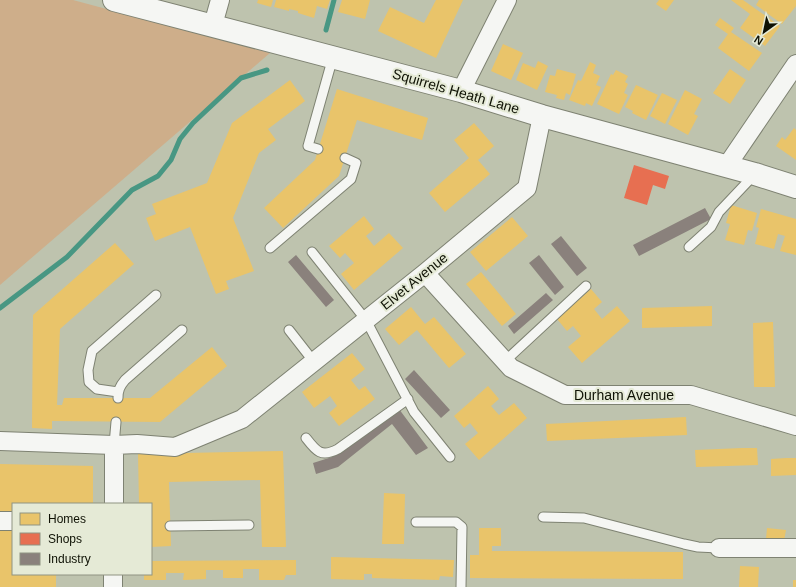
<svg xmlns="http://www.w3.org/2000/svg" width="796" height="587" viewBox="0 0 796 587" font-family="Arial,sans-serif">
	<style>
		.green { fill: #ceae8a }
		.homes { fill: #e9c46a }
		.shops { fill: #e76f51 }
		.industry { fill: #8a817c }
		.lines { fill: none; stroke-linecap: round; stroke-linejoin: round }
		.stream { stroke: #489783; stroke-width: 5 }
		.lane-casing { stroke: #7e8272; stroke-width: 11 }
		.street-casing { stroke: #7e8272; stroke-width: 20 }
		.secondary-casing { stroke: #7e8272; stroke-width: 24 }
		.lane { stroke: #f5f6f3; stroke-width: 9 }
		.street { stroke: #f5f6f3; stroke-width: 18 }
		.secondary { stroke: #f5f6f3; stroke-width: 22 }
		.labels { text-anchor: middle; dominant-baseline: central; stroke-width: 4; stroke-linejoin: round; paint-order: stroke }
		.street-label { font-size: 14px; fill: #0e1104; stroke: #e5ead6 }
	</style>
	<rect width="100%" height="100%" fill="#bec3ae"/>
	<!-- green -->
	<path class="green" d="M0,0H73L270,53L0,285Z"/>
	<!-- homes -->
	<path class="homes" d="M258,0H273L271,7L257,3Z
		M276,0H330L327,9L317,6L314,18L298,13V11L289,9V11L274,7Z
		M342,0H370L365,19L338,12Z
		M436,0H463L436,58L378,31L390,7L424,23Z
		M659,0H674L666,11L656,4Z
		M731,0H743L780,26L765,46L740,28L750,14Z
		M759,0H796V6L782,24L756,5Z
		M720,18L734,28L731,32L762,53L749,71L718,48L728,34L715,25Z
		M503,44L523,53L511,80L491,71Z
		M538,61L548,66L537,90L516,80L523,63L535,68Z
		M590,62L596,65L593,73L600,76L596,85L601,87L592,106L586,103L585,106L569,100L578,80L581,81Z
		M557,69L576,74L570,95L566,93L564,100L556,98L557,95L545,92L550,75L555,76Z
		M730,69L746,80L730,104L713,93Z
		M616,70L628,76L625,82L628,84L624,93L628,95L619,114L597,104L611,74L613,75Z
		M290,80L305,101L268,129L276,140L259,153L233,218L254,271L226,281L229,289L216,294L190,227L155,241L146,218L156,214L152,204L207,183L232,123Z
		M636,85L658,95L646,120L632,113L633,111L625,107Z
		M337,89L428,118L422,140L357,120L339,176L283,228L264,208L315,160Z
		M685,90L702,99L694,114L698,116L688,135L668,124Z
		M662,93L677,100L665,124L650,116Z
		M474,123L494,146L478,160L490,174L445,212L429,193L469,158L454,140Z
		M794,128L796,130V160L776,146L782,137L785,140Z
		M731,205L757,213L752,231L748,230L744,245L725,240L730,224L726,223Z
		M761,209L796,219V255L780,251L785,236L778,234L774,249L755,244L759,228L756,227Z
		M364,216L374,229L366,236L374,246L389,233L403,248L354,290L341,274L354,263L345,253L340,258L329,246Z
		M512,217L528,236L486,271L470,252Z
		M115,243L134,264L60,329L57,405H62L64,398H150L212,347L227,366L160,422L52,421V429L32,428L33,315Z
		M481,272L516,314L502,326L466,284Z
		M591,289L602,302L594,309L602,319L617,306L630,321L582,363L568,347L581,336L573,326L567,331L557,319Z
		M712,306V326L642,328V308Z
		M411,307L425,324L434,317L466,354L449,368L417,330L399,345L385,329Z
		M773,322L775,387H754L753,323Z
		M352,353L365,369L351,380L359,390L365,386L375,399L339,426L329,413L337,406L330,396L314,408L302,392Z
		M488,386L499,399L491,406L499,415L514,403L527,418L479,460L465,444L478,433L470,423L464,428L454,416Z
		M686,417L687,435L547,441L546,424Z
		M742,448H757L758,465L696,467L695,450Z
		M283,451L286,547H262L260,480L169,482L171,546L151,547V504H139L138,454Z
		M786,458H796V475L771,476V459Z
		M0,464L93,466V504H13V512H0Z
		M384,493L405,494L404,544H382Z
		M479,528H501V546H492V551L683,552V579L470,578V555H479Z
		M767,528L786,530L784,541L766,539Z
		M0,529H13V574H56V587H0Z
		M331,557L454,560L453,577L440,576L439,580L372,578V574H364V580L331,579Z
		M296,560V575H286L284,580H259V569H243V578H223V570H206V579L183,580L184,573H166V580H144V574H151V561Z
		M740,566L759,567L758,587H739Z
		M793,580H796V587H793Z"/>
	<!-- shops -->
	<path class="shops" d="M634,165L669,176L665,189L653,185L647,205L624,198Z"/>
	<!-- industry -->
	<path class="industry" d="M705,208L711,219L639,256L633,245Z
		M561,236L587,268L577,276L551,244Z
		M296,255L334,300L326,307L288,262Z
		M539,255L564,287L555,295L529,263Z
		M546,293L553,300L514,334L508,326Z
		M414,370L450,410L441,418L405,379Z
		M399,409L428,448L416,455L392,424L338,467L316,474L313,463L332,457Z"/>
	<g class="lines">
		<!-- stream -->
		<path class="stream" d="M326,30L334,0
			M0,308L67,257L132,190L158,176L171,160L180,139L193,123L241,78L267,70"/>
		<!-- lane casing -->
		<g class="lane-casing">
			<path id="lane" d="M318,149L308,146L333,57
				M689,247L711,227L719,212L754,175
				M270,248L351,179L356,163L345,158
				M312,252L366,320L414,412L450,457
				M289,330L314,362
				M504,362L586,286
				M118,392L97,389L89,382L88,370L92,351L156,295
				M118,398C118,390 120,386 125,380L182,330
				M306,438C316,451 321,458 338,449L408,399
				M114,445L116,422
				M543,517L584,518L684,544L698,547L719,548
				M416,522H456L462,527L461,587
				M170,526L249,525"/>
		</g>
		<!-- street casing -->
		<g class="street-casing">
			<path id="street" d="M213,25L220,0
				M461,91L507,0
				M726,167L796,64
				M425,273L511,368L565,395H691L796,426
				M0,441L114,445L137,444L175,447L242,419L425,273L527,188L542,116
				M114,504V445
				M0,521H13
				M719,548H796
				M113,574V587"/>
		</g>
		<!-- secondary casing -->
		<g class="secondary-casing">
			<path id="secondary" d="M114,0L461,91L542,116L755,174L796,187"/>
		</g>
		<!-- lane -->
		<use href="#lane" class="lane"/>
		<!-- street -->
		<use href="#street" class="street"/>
		<!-- secondary -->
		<use href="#secondary" class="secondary"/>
	</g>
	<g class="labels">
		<!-- street labels -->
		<g class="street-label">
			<text transform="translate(456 91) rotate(16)">Squirrels Heath Lane</text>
			<text transform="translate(414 281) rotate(-39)">Elvet Avenue</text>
			<text x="624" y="395">Durham Avenue</text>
		</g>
	</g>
	<!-- legend -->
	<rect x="12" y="503" width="140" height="72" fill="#e5ead6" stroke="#8f9382"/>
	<rect x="20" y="513" width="20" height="12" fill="#e9c46a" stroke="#8f9382"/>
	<text x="48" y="523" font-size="12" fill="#0e1104">Homes</text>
	<rect x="20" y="533" width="20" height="12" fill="#e76f51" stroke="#8f9382"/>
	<text x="48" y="543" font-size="12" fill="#0e1104">Shops</text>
	<rect x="20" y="553" width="20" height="12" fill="#8a817c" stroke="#8f9382"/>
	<text x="48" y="563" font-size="12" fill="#0e1104">Industry</text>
	<!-- north arrow -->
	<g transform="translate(764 32) rotate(213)" stroke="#e5ead6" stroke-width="3" paint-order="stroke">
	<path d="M0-3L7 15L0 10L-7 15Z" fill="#0e1104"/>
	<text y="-6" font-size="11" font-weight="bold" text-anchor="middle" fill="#0e1104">N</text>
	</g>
</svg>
